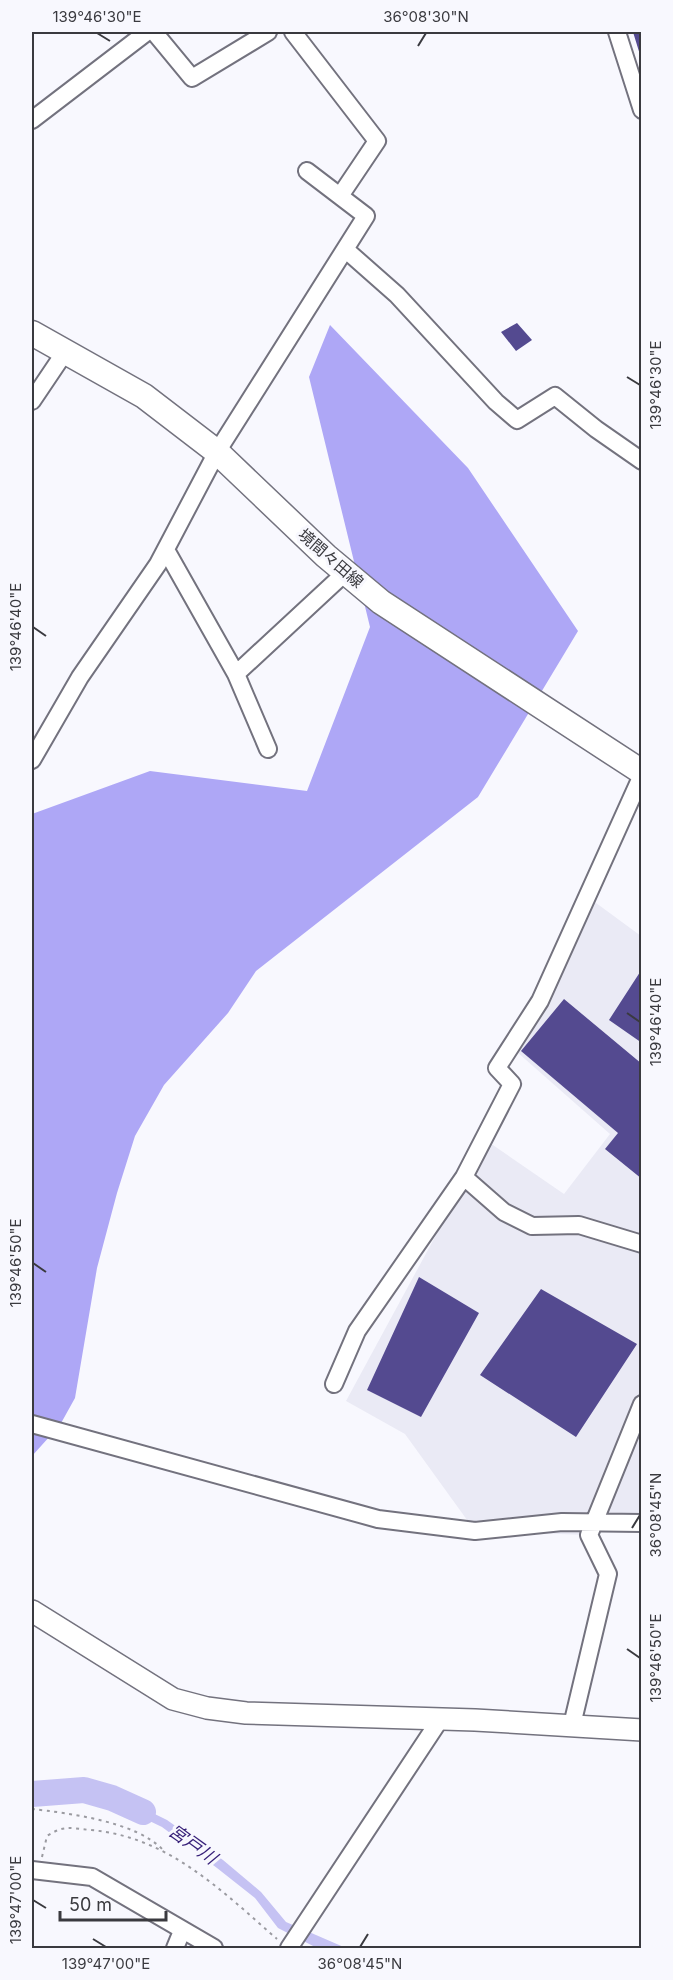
<svg xmlns="http://www.w3.org/2000/svg" width="673" height="1980" viewBox="0 0 673 1980" font-family="Inter,'Noto Sans JP',sans-serif">
	<style>
		.built { fill: #eaeaf5 }
		.forest { fill: #aea7f6 }
		.water { fill: #c5c2f3 }
		.lines { fill: none; stroke-linecap: round; stroke-linejoin: round }
		.river { stroke: #c5c2f3; stroke-width: 26 }
		.building { fill: #544a90 }
		.minor-casing { stroke: #73727e; stroke-width: 20 }
		.tertiary-casing { stroke: #73727e; stroke-width: 24 }
		.secondary-casing { stroke: #73727e; stroke-width: 27 }
		.path { stroke: #9b9ba1; stroke-width: 2; stroke-dasharray: 3 4.5; stroke-linecap: butt }
		.minor { stroke: #fff; stroke-width: 16 }
		.tertiary { stroke: #fff; stroke-width: 21 }
		.secondary { stroke: #fff; stroke-width: 24 }
		.ticks { fill: none; stroke: #3a3a3f; stroke-width: 2 }
		.labels { text-anchor: middle; dominant-baseline: central; stroke-width: 6; stroke-linejoin: round; paint-order: stroke }
		.street-label { font-size: 16px; fill: #3a3a3f; stroke: #f8f8fe }
		.water-label { font-size: 18px; font-style: italic; fill: #361f78; stroke: #f8f8fe }
		.neatline { fill: none; stroke: #3a3a3f; stroke-width: 2 }
		.ticks-label { font-size: 15px; text-anchor: middle; fill: #3a3a3f }
	</style>
	<rect width="100%" height="100%" fill="#f8f8fe"/>
	<!-- built -->
	<path class="built" d="M592,900L641,936V1515L595,1521L589,1535L475,1531L405,1434L346,1401L487,1141L564,1194L610,1134L517,1052Z"/>
	<!-- forest -->
	<path class="forest" d="M330,325L468,468L578,631L478,797L256,971L228,1013L164,1085L135,1136L117,1193L97,1268L75,1398L60,1425L32,1456V814L150,771L307,791L370,627L309,377Z"/>
	<!-- water -->
	<path class="water" d="M114,1794L167,1820L223,1860L261,1892L286,1922L346,1948H317L278,1928L255,1898L217,1868L162,1827L110,1802Z"/>
	<g class="lines">
		<!-- river -->
		<path class="river" d="M32,1794L84,1790L112,1798L143,1812"/>
	</g>
	<!-- building -->
	<path class="building" d="M633,32H642V58H641Z
		M517,323L532,340L516,351L501,332Z
		M642,969V1043L609,1020Z
		M564,999L642,1064V1179L605,1149L618,1133L521,1051Z
		M419,1277L479,1313L421,1417L367,1390Z
		M541,1289L637,1344L576,1437L480,1375Z"/>
	<g class="lines">
		<!-- minor casing -->
		<g class="minor-casing">
			<path id="minor" d="M154,32L192,78L268,32
				M293,32L377,141L340,196
				M617,32L642,110
				M32,120L147,32
				M346,250L397,295L496,402L517,420L555,396L596,429L642,461
				M32,401L65,352
				M166,550L236,674L346,572
				M236,674L268,749
				M32,760L80,677L158,564L217,452L366,216L307,171
				M464,1177L504,1212L532,1226L579,1225L642,1244
				M334,1384L357,1331L464,1177L512,1084L497,1068L540,1001L642,775
				M32,1424L378,1519L475,1531L562,1522L642,1523
				M572,1725L608,1574L589,1535L642,1404
				M32,1870L92,1877L214,1948
				M175,1948L182,1931
				M289,1948L439,1721"/>
		</g>
		<!-- tertiary casing -->
		<g class="tertiary-casing">
			<path id="tertiary" d="M32,1611L173,1699L207,1708L246,1713L475,1720L642,1730"/>
		</g>
		<!-- secondary casing -->
		<g class="secondary-casing">
			<path id="secondary" d="M32,333L144,396L217,452L326,556L381,602L642,772"/>
		</g>
		<!-- path -->
		<path class="path" d="M32,1809C69,1813 136,1822 162,1849
			M42,1857L47,1836C64,1825 70,1828 90,1830C167,1836 221,1890 277,1939"/>
		<!-- minor -->
		<use href="#minor" class="minor"/>
		<!-- tertiary -->
		<use href="#tertiary" class="tertiary"/>
		<!-- secondary -->
		<use href="#secondary" class="secondary"/>
	</g>
	<!-- ticks -->
	<path class="ticks" d="M97,33L110,41M418,46L426,33M627,377L640,385M33,627L46,636M627,1013L640,1022M33,1263L46,1272M632,1528L640,1515M627,1649L640,1658M33,1900L46,1908M93,1939L106,1947M360,1947L368,1934"/>
	<g class="labels">
		<!-- street labels -->
		<g class="street-label">
			<text transform="translate(331 558) rotate(41)">境間々田線</text>
		</g>
		<!-- water labels -->
		<g class="water-label">
			<text transform="translate(193 1844) rotate(36)">宮戸川</text>
		</g>
	</g>
	<!-- border -->
	<rect width="673" height="1980" fill="none" stroke="#f8f8fe" stroke-width="66"/>
	<!-- scale -->
	<path d="M60 1911v9h106v-9" fill="none" stroke="#3a3a3f" stroke-width="3"/>
	<text x="69" y="1911" font-size="18" fill="#3a3a3f" stroke="#f8f8fe" stroke-width="4.5" paint-order="stroke">50 m</text>
	<rect x="33" y="33" width="607" height="1914" class="neatline"/>
	<g class="ticks-label">
		<text x="97" y="22">139°46'30"E</text>
		<text x="426" y="22">36°08'30"N</text>
		<text transform="translate(656 385) rotate(-90)" y="5">139°46'30"E</text>
		<text transform="translate(16 627) rotate(-90)" y="5">139°46'40"E</text>
		<text transform="translate(656 1022) rotate(-90)" y="5">139°46'40"E</text>
		<text transform="translate(16 1263) rotate(-90)" y="5">139°46'50"E</text>
		<text transform="translate(656 1515) rotate(-90)" y="5">36°08'45"N</text>
		<text transform="translate(656 1658) rotate(-90)" y="5">139°46'50"E</text>
		<text transform="translate(16 1900) rotate(-90)" y="5">139°47'00"E</text>
		<text x="106" y="1969">139°47'00"E</text>
		<text x="360" y="1969">36°08'45"N</text>
	</g>
</svg>
